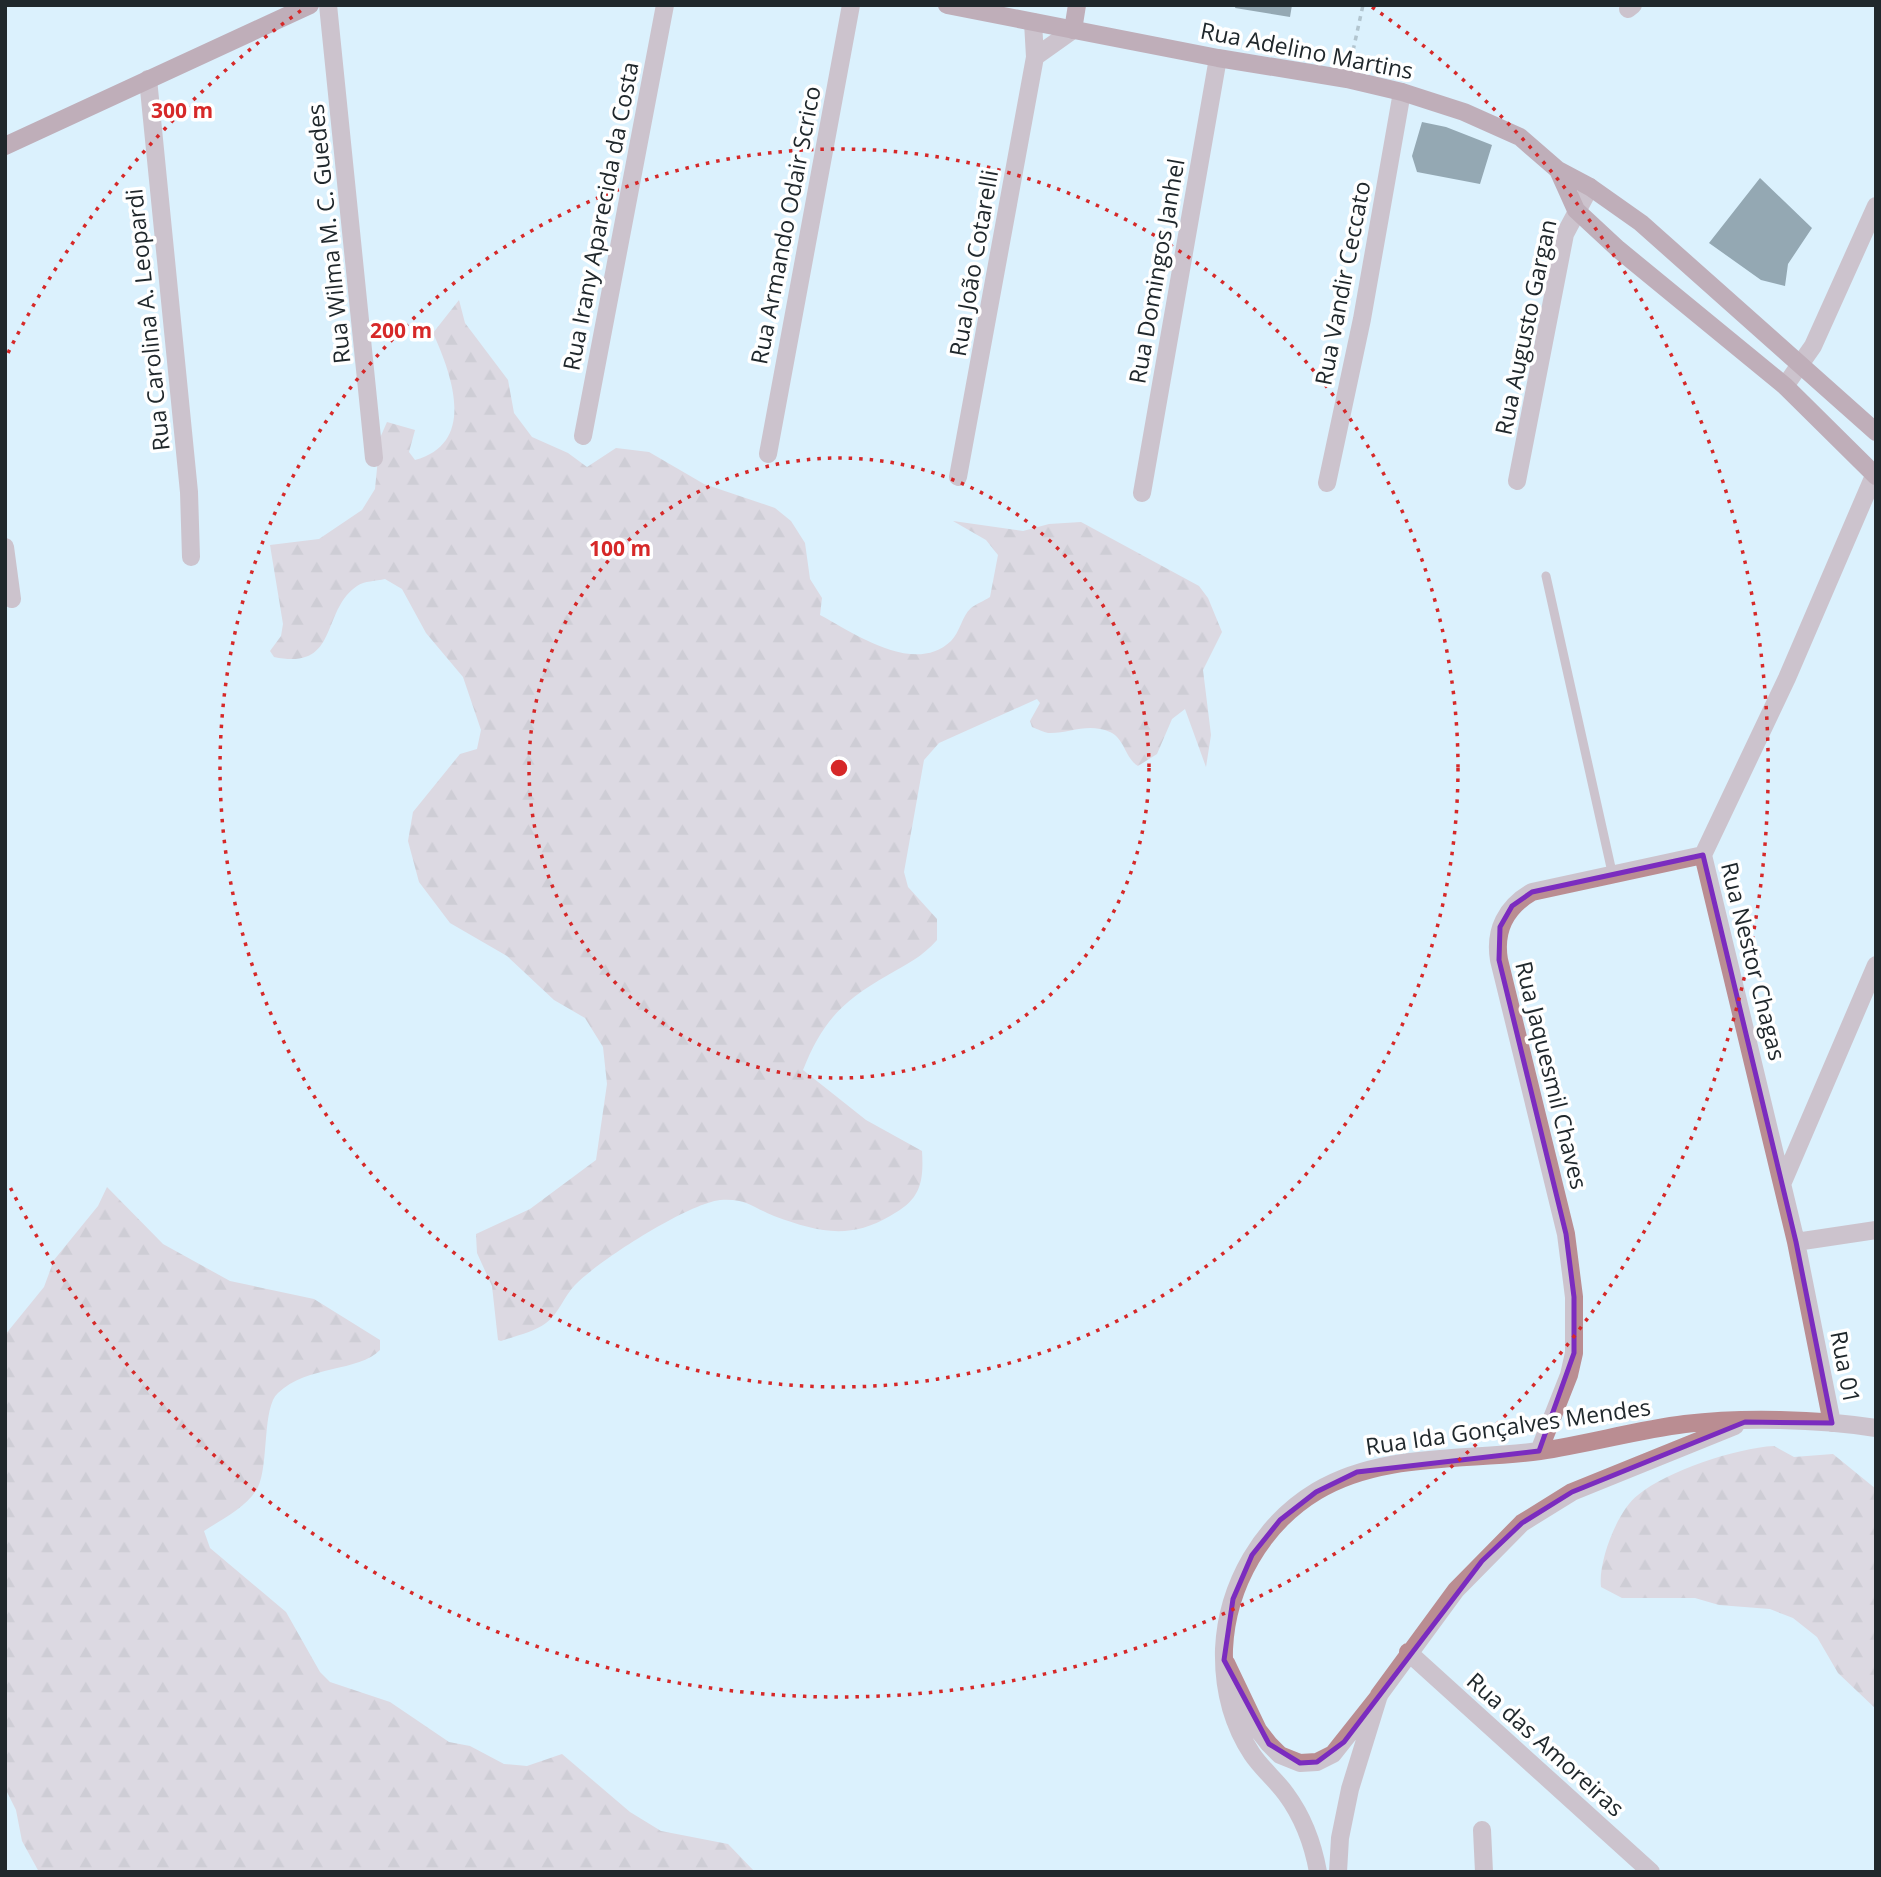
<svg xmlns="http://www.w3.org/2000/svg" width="1881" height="1877" viewBox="0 0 1881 1877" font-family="'Open Sans',sans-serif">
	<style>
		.forest { fill: url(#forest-firs) }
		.building { fill: #3e515a }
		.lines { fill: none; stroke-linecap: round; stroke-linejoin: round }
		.path { stroke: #809098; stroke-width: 3.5; stroke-dasharray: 5 5; stroke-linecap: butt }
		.lane { stroke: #ba8d92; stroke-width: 9 }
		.street { stroke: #ba8d92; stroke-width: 18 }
		.secondary { stroke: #9d5e67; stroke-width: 18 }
		.marked { fill: none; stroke: #7b2cbf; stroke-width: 5; stroke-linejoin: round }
		.ring { fill: none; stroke: #d62828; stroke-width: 3.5; stroke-dasharray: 3.5 7 }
		.labels { text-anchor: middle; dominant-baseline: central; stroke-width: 7; stroke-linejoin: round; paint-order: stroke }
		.street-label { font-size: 23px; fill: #20282c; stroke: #fff }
		.centre { fill: #d62828; stroke: #fff; stroke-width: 3.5 }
		.ring-label { font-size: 21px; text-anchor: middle; font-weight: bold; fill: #d62828; stroke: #fff; stroke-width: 7; stroke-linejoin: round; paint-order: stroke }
	</style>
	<defs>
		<pattern id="forest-firs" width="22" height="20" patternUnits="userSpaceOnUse" patternTransform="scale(1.75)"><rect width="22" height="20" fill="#debcc0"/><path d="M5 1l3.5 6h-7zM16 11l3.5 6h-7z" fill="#bea2a5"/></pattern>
	</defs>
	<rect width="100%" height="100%" fill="#dbf1fd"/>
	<!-- forest -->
	<path class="forest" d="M459,300L465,323L508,380L514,413L532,437L568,453L587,467L616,448L649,452L704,484L775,508L791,521L805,543L810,579L822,598L820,615C854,633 914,676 951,641C960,632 962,616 971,608C976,604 984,601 990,597L998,555L986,540L953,521L1023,531L1049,524L1081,522L1199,586L1208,598L1222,632L1203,670L1211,735L1206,767L1185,709L1172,719L1157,754L1138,766C1125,758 1125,739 1110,732C1087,722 1069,734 1048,733C1044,732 1037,729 1032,727L1030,721L1040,703L1037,699L939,743L924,760L904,872L908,887L937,919V940C922,957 907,964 888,975C842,1001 822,1022 803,1070L866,1120L922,1151C924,1184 920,1200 890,1216C849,1240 818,1232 774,1216C752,1207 746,1198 720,1200C687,1204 598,1261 575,1285C564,1296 558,1315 546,1323C534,1332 515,1336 501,1341L498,1340L492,1286L477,1253L476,1234L530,1209L596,1160L607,1084L603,1047L585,1018L554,1000L507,956L450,923L419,882L408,841L413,812L460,754L477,749L481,730L463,677L426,633L402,589L385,579C376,581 364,581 357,586C320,611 340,671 274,657L270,651L281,636L283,624L270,545L319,539L362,510L375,489L380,438L387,422L415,430L409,452L415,460C477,443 452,375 433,333Z
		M107,1187L163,1244L230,1281L314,1299L380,1340V1350C359,1372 307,1365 278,1393C262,1407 269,1464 258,1487C248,1507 222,1519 204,1531L210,1548L286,1612L320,1672L330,1682L390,1702L449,1742L470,1746L504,1764L527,1766L562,1754L630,1812L661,1831L728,1844L755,1872H39L22,1841L16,1810L5,1788V1335L44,1287L54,1260L98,1206Z
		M1774,1446L1794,1457L1833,1454L1876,1489V1709L1838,1673L1817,1637L1793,1618L1770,1609L1719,1605L1695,1598H1622L1601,1587C1598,1562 1617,1511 1638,1495C1667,1471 1736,1448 1774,1446Z"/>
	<!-- building -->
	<path class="building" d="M1236,5H1292L1290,17L1235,8Z
		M1422,122L1446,127L1492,145L1480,184L1417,172L1412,156Z
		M1760,178L1812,228L1788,264L1785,286L1761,280L1709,243Z"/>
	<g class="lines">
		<!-- path -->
		<path class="path" d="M1351,60L1363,5"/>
		<!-- lane -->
		<path class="lane" d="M1546,576L1612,872"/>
		<!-- street -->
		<path class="street" d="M328,5L374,458
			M1628,9L1633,5
			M1035,57L1073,30
			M148,79L189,492L191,557
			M1785,386L1813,346L1876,206
			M583,436L665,5
			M768,454L851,5
			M958,477L1035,57L1033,22
			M1517,481L1565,234L1590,187
			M1327,483L1362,319L1402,92
			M1142,493L1218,58
			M5,547L12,599
			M1783,1182L1876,965
			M1796,1242L1876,1230
			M1832,1423L1796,1242L1703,855L1787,678L1876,471
			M1539,1451L1569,1375L1574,1353V1297L1566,1234L1499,960C1494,930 1506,907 1532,892L1703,855
			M1408,1652L1651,1872
			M1226,1663L1258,1730L1269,1744L1280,1755L1300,1763L1317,1762L1333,1754L1379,1696
			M1482,1830L1484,1872
			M1318,1872C1313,1844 1303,1817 1286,1794C1276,1780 1262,1769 1252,1754C1231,1722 1223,1686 1224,1649C1227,1585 1262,1524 1317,1491C1382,1452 1467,1461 1540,1451C1588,1444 1637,1430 1685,1424C1743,1417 1818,1419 1876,1428
			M1338,1872L1340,1838L1350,1789L1379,1695L1456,1590L1522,1523L1572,1492L1735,1426"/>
		<!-- secondary -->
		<path class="secondary" d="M947,5L1218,58L1347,79L1402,92L1464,112L1520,137L1558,170L1590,187L1641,223L1876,432
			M1073,30L1077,5
			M5,146L310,5
			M1558,170L1576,210L1618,249L1785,386L1876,476"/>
	</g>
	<!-- marked area -->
	<path d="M0 0H1881V1877H0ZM1703,855L1796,1242L1832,1423L1745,1422L1572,1492L1522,1523L1482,1561L1344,1742L1317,1762L1300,1763L1269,1744L1224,1660L1233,1599L1252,1555L1280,1520L1316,1492L1357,1472L1539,1451L1574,1353V1297L1566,1234L1499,960L1500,927L1512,906L1532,892Z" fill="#dbf1fd" fill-opacity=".55" fill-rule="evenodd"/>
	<path class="marked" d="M1703,855L1796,1242L1832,1423L1745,1422L1572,1492L1522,1523L1482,1561L1344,1742L1317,1762L1300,1763L1269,1744L1224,1660L1233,1599L1252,1555L1280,1520L1316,1492L1357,1472L1539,1451L1574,1353V1297L1566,1234L1499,960L1500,927L1512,906L1532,892Z"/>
	<!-- distance rings -->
	<g class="ring">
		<circle cx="839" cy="768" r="310"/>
		<circle cx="839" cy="768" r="619"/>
		<path d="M8 353A929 929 0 0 1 306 7M1372 7A929 929 0 1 1 8 1183"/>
	</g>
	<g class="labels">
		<!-- street labels -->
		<g class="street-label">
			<text transform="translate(1307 50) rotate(11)">Rua Adelino Martins</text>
			<text transform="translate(600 216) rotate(-79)">Rua Irany Aparecida da Costa</text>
			<text transform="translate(785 225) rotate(-79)">Rua Armando Odair Scrico</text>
			<text transform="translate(328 234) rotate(-96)">Rua Wilma M. C. Guedes</text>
			<text transform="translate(973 263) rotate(-80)">Rua João Cotarelli</text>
			<text transform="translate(1156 271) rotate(-80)">Rua Domingos Janhel</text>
			<text transform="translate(1342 283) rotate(-79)">Rua Vandir Ceccato</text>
			<text transform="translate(147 320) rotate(-96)">Rua Carolina A. Leopardi</text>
			<text transform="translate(1525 327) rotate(-78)">Rua Augusto Gargan</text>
			<text transform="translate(1754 961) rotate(76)">Rua Nestor Chagas</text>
			<text transform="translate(1552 1075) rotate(76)">Rua Jaquesmil Chaves</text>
			<text transform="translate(1846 1367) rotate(79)">Rua 01</text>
			<text transform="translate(1508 1426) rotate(-8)">Rua Ida Gonçalves Mendes</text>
			<text transform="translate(1546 1744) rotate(42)">Rua das Amoreiras</text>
		</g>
	</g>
	<circle cx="839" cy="768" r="10" class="centre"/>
	<g class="ring-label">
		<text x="182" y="118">300 m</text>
		<text x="401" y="338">200 m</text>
		<text x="620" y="556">100 m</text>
	</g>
	<!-- border -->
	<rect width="1881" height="1877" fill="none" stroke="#20282c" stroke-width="14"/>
</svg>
